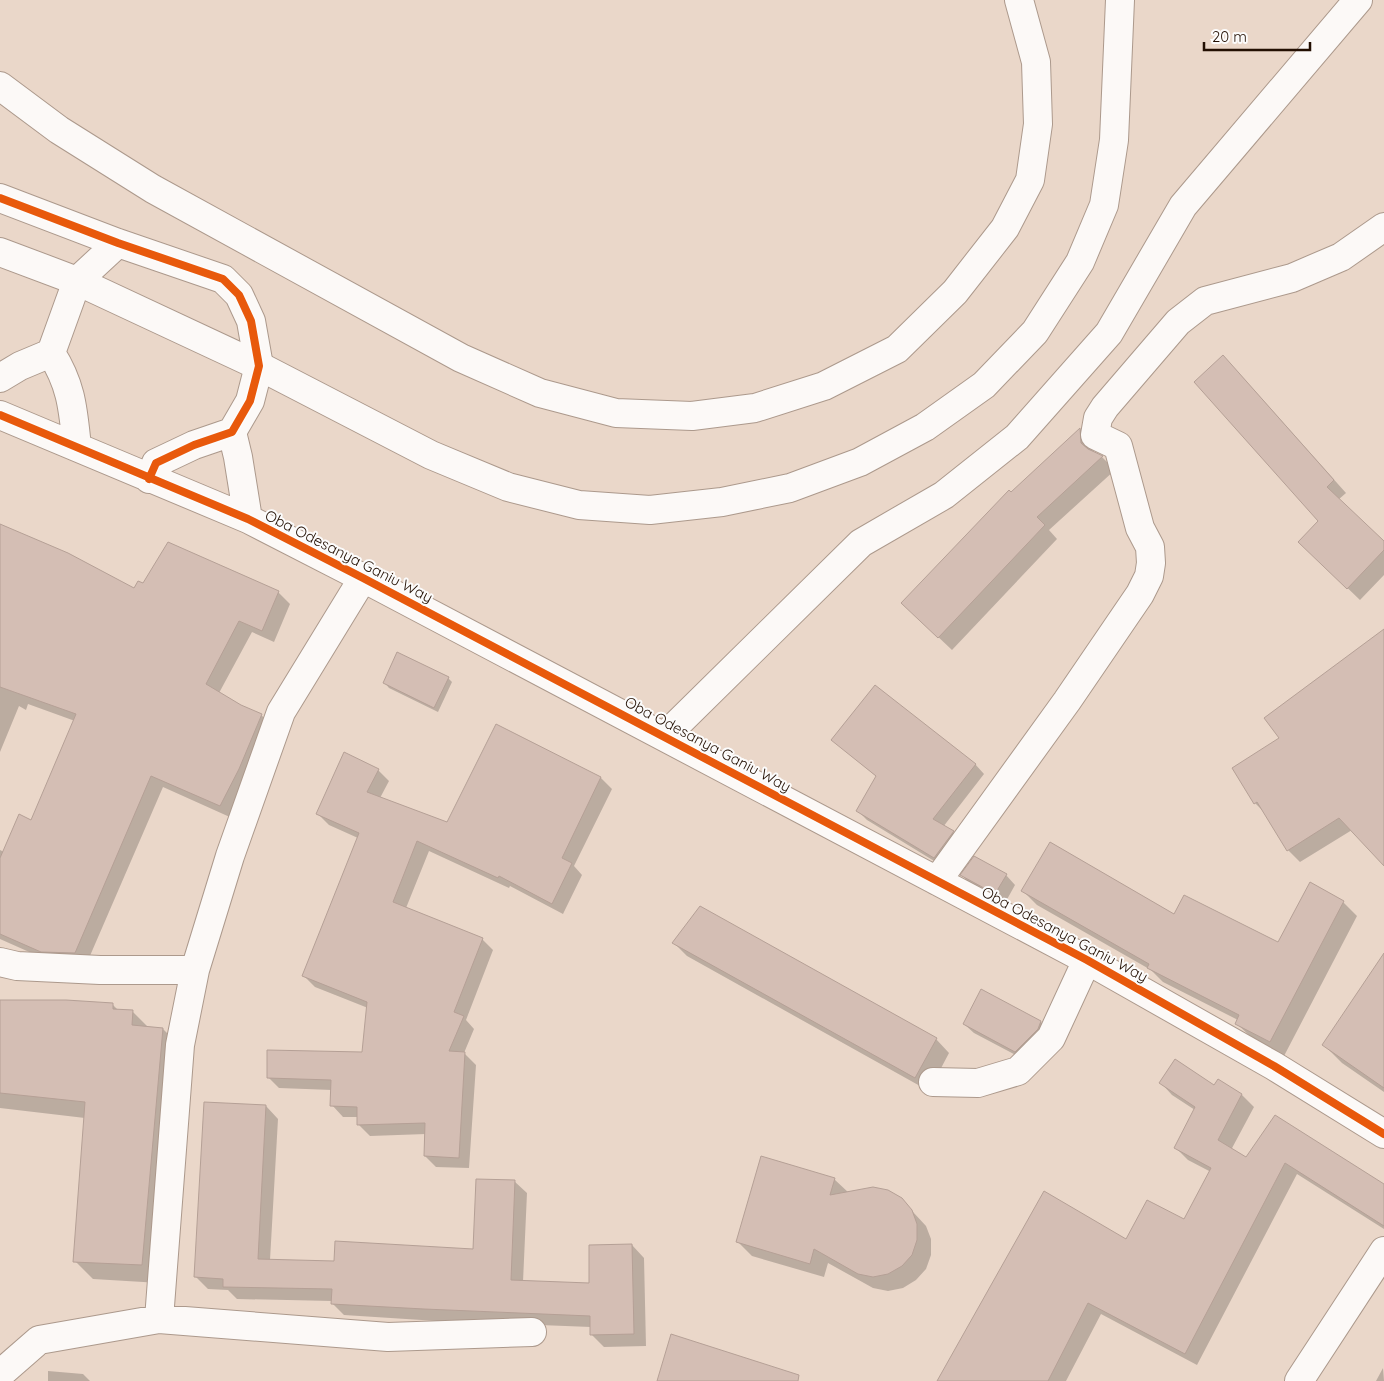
<svg xmlns="http://www.w3.org/2000/svg" width="1384" height="1381" viewBox="0 0 1384 1381" font-family="Quicksand,sans-serif">
	<style>
		.shadow { fill: #0003 }
		.building { fill: #d4beb4; stroke: #b5a096 }
		.lines { fill: none; stroke-linecap: round; stroke-linejoin: round }
		.minor-casing { stroke: #ac998c; stroke-width: 30 }
		.major-casing { stroke: #ac998c; stroke-width: 30 }
		.highway-casing { stroke: #ac998c; stroke-width: 30 }
		.minor { stroke: #fcf9f7; stroke-width: 28 }
		.major { stroke: #fcf9f7; stroke-width: 28 }
		.highway { stroke: #fcf9f7; stroke-width: 28 }
		.cycleway-casing { stroke: #fcfcfc; stroke-width: 11 }
		.cycleway { stroke: #e8590c; stroke-width: 8 }
		.labels { text-anchor: middle; dominant-baseline: central; stroke-width: 4; stroke-linejoin: round; paint-order: stroke }
		.street-label { font-size: 15px; fill: #230f02; stroke: #fcfcfc }
	</style>
	<rect width="100%" height="100%" fill="#ead7c9"/>
	<!-- shadow -->
	<path class="shadow" d="M1235,369L1346,493L1338,500L1384,543V575L1360,600L1312,554L1319,521Z
		M1080,429L1092,442L1093,453L1102,457L1115,470L1049,530L1057,539L952,650L916,616L1011,493Z
		M0,525L134,590L143,585L278,592L290,604L274,642L252,632L219,693L241,706L261,715L273,726L232,818L163,787L86,965L54,963L0,939V850L4,852L32,821L75,721L28,704L26,710L19,706L0,752Z
		M1384,631V864L1352,830L1300,862L1288,850L1266,814L1255,803L1281,738Z
		M448,678L452,682L438,712L389,688L385,683Z
		M496,726L601,778L612,789L574,866L582,875L563,914L510,886L509,888L429,851L406,908L482,939L493,950L466,1020L474,1029L464,1053L476,1065L469,1168L436,1167L425,1156L426,1134L370,1136L359,1125L358,1117H343L332,1105V1090L279,1088L268,1077L363,1053L368,1008L315,987L304,976L358,838L329,825L318,814L378,770L389,781L380,798L448,824Z
		M833,740L975,764L984,774L943,827L953,832L962,842L944,867L867,820L857,810L877,777Z
		M962,875H1006L1015,885L1005,903L971,885Z
		M1023,891L1279,943L1343,902L1357,916L1284,1056L1251,1037L1236,1023L1238,1020L1163,982L1151,970L1037,905Z
		M674,943L936,1039L949,1053L929,1091L687,956Z
		M1384,956V1092L1342,1063L1324,1045Z
		M981,991L1041,1022L1050,1032L1025,1060L974,1033L964,1024Z
		M0,1001L113,1005L119,1011H132L149,1028L163,1029L181,1047L160,1283L93,1279L75,1261L85,1118L0,1108Z
		M1218,1081L1242,1095L1254,1107L1231,1150L1246,1159L1275,1116L1384,1186V1229L1297,1174L1197,1365L1101,1314L1066,1381H938L1127,1241L1185,1221L1211,1172L1188,1160L1176,1148L1195,1110L1172,1095L1161,1083L1214,1087Z
		M266,1106L278,1119L270,1260L335,1262L474,1251L514,1181L527,1193L523,1282L591,1285L632,1245L644,1258L646,1346L604,1347L592,1335L591,1327L437,1321L344,1315L332,1303V1301L237,1299L228,1290L208,1289L196,1277Z
		M834,1179L849,1193L901,1199L926,1226L931,1239V1255L926,1269L916,1280L903,1288L888,1291L873,1288L828,1263L824,1277L752,1256L738,1242Z
		M1383,1368L1384,1381H1376Z
		M48,1371L83,1374L90,1381H48Z"/>
	<!-- building -->
	<path class="building" d="M1223,355L1334,480L1327,487L1384,541V550L1347,589L1298,542L1318,521L1194,382Z
		M1080,428L1081,443L1088,449L1103,456L1037,517L1045,525L938,638L901,603L1009,490L1011,492Z
		M0,524L68,553L134,588L138,581L143,583L168,542L279,591L262,631L239,621L206,684L241,705L262,714L239,769L220,806L151,776L75,953L41,952L0,934V858L19,814L31,820L76,714L0,687Z
		M1384,629V866L1339,818L1287,851L1257,802L1254,804L1232,768L1279,738L1264,718Z
		M397,652L449,677L434,708L383,683Z
		M875,685L976,764L933,819L954,831L934,858L856,811L876,776L831,740Z
		M496,724L601,777L562,858L572,863L552,904L499,876L498,878L417,841L393,902L483,938L454,1012L464,1016L449,1051L465,1052L459,1158L424,1156L425,1123L357,1125V1107L330,1106L331,1080L267,1078V1050L362,1052L367,1002L302,976L359,833L316,814L344,752L379,769L367,792L447,822Z
		M1050,842L1174,914L1184,895L1278,942L1310,882L1344,901L1270,1042L1235,1024L1239,1015L1147,968L1149,964L1021,891Z
		M974,856L1007,874L995,894L960,875Z
		M700,906L937,1038L915,1078L672,943Z
		M1384,953V1088L1322,1045Z
		M981,989L1041,1021L1038,1029L1015,1052L963,1024Z
		M0,1000H66L113,1003V1009L133,1010L132,1025L163,1028L142,1265L73,1262L85,1102L0,1093Z
		M1175,1059L1214,1085L1218,1079L1242,1094L1218,1140L1246,1157L1275,1115L1384,1184V1226L1285,1163L1185,1354L1088,1303L1048,1381H937L1044,1191L1126,1239L1147,1200L1184,1219L1211,1168L1174,1148L1195,1107L1159,1083Z
		M204,1102L266,1105L258,1259L334,1261L335,1241L473,1249L476,1179L515,1180L511,1280L589,1283V1245L632,1244L634,1334L590,1335V1316L424,1309L331,1304L332,1289L223,1287V1279L194,1277Z
		M761,1156L835,1178L830,1195L873,1187L888,1190L902,1198L912,1210L917,1224V1240L912,1255L902,1266L888,1274L873,1277L858,1274L814,1249L810,1264L736,1242Z
		M671,1334L799,1375L798,1381H657Z"/>
	<g class="lines">
		<!-- minor casing -->
		<g class="minor-casing">
			<path id="minor" d="M0,198L118,243L223,279L239,295L251,321L259,366L250,401L232,432L194,445L156,463L149,479
				M51,353C72,386 73,410 77,447
				M0,378L20,366L51,353L77,281L118,243
				M0,415L248,519L363,578L1087,960L1274,1066L1384,1134
				M232,432L238,457L248,519
				M665,736L861,543L944,495L1017,437L1109,333L1183,206L1358,0
				M937,881L1067,701L1140,594L1149,576L1151,563L1150,547L1140,528L1118,446L1095,435L1098,418L1105,407L1178,322L1205,301L1292,278L1341,257L1384,227
				M0,962L17,966L100,970H195
				M933,1082L978,1083L1018,1071L1051,1038L1087,960
				M159,1319L388,1337L532,1332
				M0,1374L39,1340L159,1319L180,1045L195,970L230,856L281,712L363,578
				M1299,1381L1384,1251"/>
		</g>
		<!-- major casing -->
		<g class="major-casing">
			<path id="major" d="M0,252L77,281L259,366"/>
		</g>
		<!-- highway casing -->
		<g class="highway-casing">
			<path id="highway" d="M0,86L59,130L153,189L461,358L540,393L616,413L692,416L755,408L824,386L897,349L955,292L1005,228L1030,180L1038,124L1036,62L1019,0
				M259,366L431,455L508,487L579,505L650,510L722,502L790,488L860,462L925,427L984,385L1035,332L1080,262L1104,205L1114,140L1120,0"/>
		</g>
		<!-- minor -->
		<use href="#minor" class="minor"/>
		<!-- major -->
		<use href="#major" class="major"/>
		<!-- highway -->
		<use href="#highway" class="highway"/>
		<!-- cycleway casing -->
		<g class="cycleway-casing">
			<path id="cycleway" d="M0,198L118,243L223,279L239,295L251,321L259,366L250,401L232,432L194,445L156,463L149,479
				M0,415L248,519L363,578L1087,960L1274,1066L1384,1134"/>
		</g>
		<!-- cycleway -->
		<use href="#cycleway" class="cycleway"/>
	</g>
	<g class="labels">
		<!-- street labels -->
		<g class="street-label">
			<text transform="translate(349 556) rotate(27)">Oba Odesanya Ganiu Way</text>
			<text transform="translate(708 744) rotate(28)">Oba Odesanya Ganiu Way</text>
			<text transform="translate(1065 934) rotate(28)">Oba Odesanya Ganiu Way</text>
		</g>
	</g>
	<!-- scale -->
	<path d="M1204 42v8h106v-8" fill="none" stroke="#230f02" stroke-width="2.5"/>
	<text x="1212" y="42" font-size="15" fill="#230f02" stroke="#fcfcfc" stroke-width="4" paint-order="stroke">20 m</text>
</svg>
